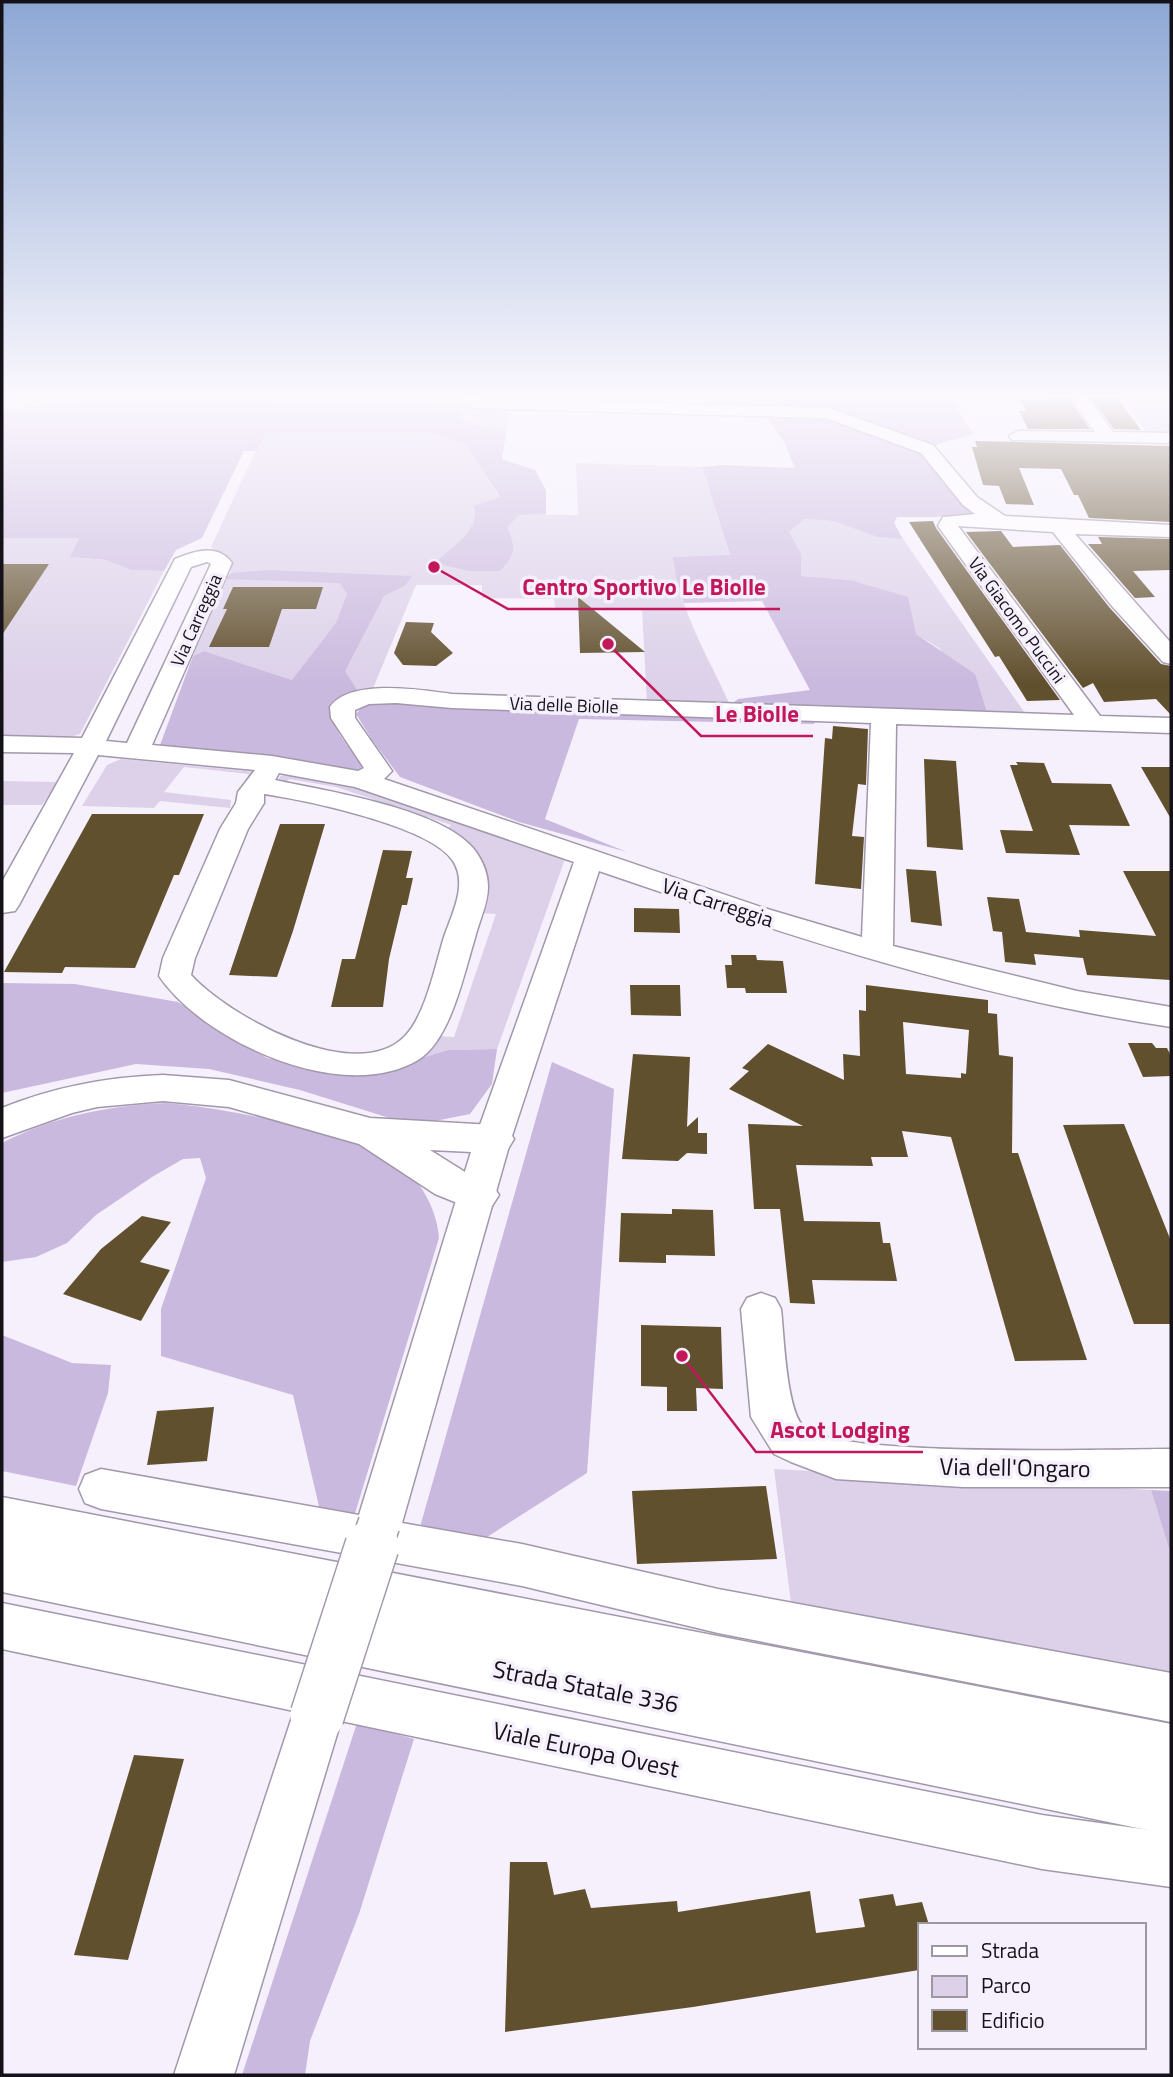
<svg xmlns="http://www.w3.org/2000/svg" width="1173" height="2077" viewBox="0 0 1173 2077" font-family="'Titillium Web',sans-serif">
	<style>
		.green { fill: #dcd1e9 }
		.forest { fill: #cab9de }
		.building { fill: #61502e; fill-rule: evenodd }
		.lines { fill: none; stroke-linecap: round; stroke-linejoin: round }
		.minor-casing { stroke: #a198ab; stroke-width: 3 }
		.highway-casing { stroke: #a198ab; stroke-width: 3 }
		.minor { fill: #fff; fill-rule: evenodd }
		.highway { fill: #fff; fill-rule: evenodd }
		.minor-bridge-far1-casing { stroke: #a198ab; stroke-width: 44; stroke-linecap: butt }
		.minor-bridge-casing { stroke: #a198ab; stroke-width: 56; stroke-linecap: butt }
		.minor-bridge-far1 { stroke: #fff; stroke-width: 41 }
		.minor-bridge { stroke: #fff; stroke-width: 53 }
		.labels { text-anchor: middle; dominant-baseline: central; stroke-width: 7; stroke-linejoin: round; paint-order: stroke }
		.far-street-label { font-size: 18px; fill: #151118; stroke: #f6f0fd }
		.street-label { font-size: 21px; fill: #151118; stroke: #f6f0fd }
		.near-street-label { font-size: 24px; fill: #151118; stroke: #f6f0fd }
		.leader { fill: none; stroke: #c2185b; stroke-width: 2.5 }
		.callout-dot { fill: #c2185b; stroke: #f6f0fd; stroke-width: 2.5 }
		.callout-label { font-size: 23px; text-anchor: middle; font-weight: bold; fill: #c2185b; stroke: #f6f0fd; stroke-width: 7; stroke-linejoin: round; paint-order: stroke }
	</style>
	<rect width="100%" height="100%" fill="#f6f0fd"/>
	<!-- green -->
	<path class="green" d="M1121,397H1171V433L1146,432Z
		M462,405L511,406L506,433L461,422Z
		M426,432L465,444L510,514L578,515L576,463L702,467L730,556L674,557C678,609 709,658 730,705L647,704L642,608H555L554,599L482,598V585H416L371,693L292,680L204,651L193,656L225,579L231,573L230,562L211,547L264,433Z
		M805,519L833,521L877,537L903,539L1027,716H988L939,648L916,634L872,586L851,580L801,576L789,532Z
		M2,538H79L71,557L106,560L131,570L164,571L80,734L66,738L2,736Z
		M121,759L257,772L252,782H244L249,774L184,767L164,792L231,800L230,808L160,801L154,808L82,806L107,765Z
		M287,775C383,787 474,827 565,859L497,1049L448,1050L402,1064L437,1036L454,1037L496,914L481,913L443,832L451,825L336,787L289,779L283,786L276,785L280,776Z
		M2,781L58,782L42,805H2Z
		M774,1469L1151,1490L1171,1555V1682L792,1611Z"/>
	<!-- forest -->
	<path class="forest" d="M163,393H259L258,396L266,402L462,405L461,422L506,433L502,459L535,470L546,490V514L519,515L507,527C516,548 516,554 500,571H468L436,563C450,547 482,530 474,506L500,497L465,444L427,432L265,433L257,451H244L202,538L176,550L164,571L131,570L106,560L70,557L79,538H2V409L162,395Z
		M706,393H946L974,434L938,444L925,456L943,483L971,513L936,517H897L894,523L903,539L877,537L833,521L805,519L789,532L801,554V576L851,580L908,597L916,634L975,674L988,716L730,705L738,699L810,690L762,601L684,603L676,577L673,557L730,555L702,467L723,465L795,468L784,442L765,415L712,405Z
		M268,570L412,576L406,585L384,596L345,671L357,690L331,703C329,728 349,747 364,765L357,772L285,757L160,745L193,656L204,651L292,680L336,623L347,594L340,583L225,579L231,573Z
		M378,702L817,718L814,724L579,719L545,819L627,852L519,822L400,777L372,740L356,714L363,706Z
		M2,983L75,984L178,1002L267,1058L336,1073L402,1064L448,1050L497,1049L492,1084L470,1114L435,1121H399L300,1090L209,1069L136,1064L2,1093Z
		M552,1062L614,1089L587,1473L473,1546L418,1534Z
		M166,1103C221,1107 362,1134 403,1168C424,1185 437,1212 439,1238L353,1520L321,1515L293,1395L161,1356V1309L206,1178L200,1158L183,1159L152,1177L96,1215L67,1243L36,1257L2,1262V1143C52,1117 110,1105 166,1103Z
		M2,1335L72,1363L111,1365L108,1393L76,1486L2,1471Z
		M1151,1490L1171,1491V1555Z
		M357,1723L414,1739L359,1914L310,2041L305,2075H242Z"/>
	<!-- building -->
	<path class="building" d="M1043,393H1065L1090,429H1028L1019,411H1026L1020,400H1049Z
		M1090,397H1116L1141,430L1114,429Z
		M975,441L1171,446V522L1089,518L1078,495H1074L1061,469L1019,468L1034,505L1006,504L999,486L983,485L972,447H977Z
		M933,521L936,528L1060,700L1027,701L999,656L995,657L909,522Z
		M1001,531L1013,547L1060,545L1109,607L1161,664L1171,666V715L1156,699L1104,702L1093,683L1083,688L966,532Z
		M1098,537L1171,539V570L1133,571L1155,597L1135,598L1088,544H1102Z
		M2,564H49L2,635Z
		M233,587H323L316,609H282L269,647H209L227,609H223Z
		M578,597L645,652L580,653Z
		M406,622L434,623L431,632L453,653L436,666L403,665L394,653Z
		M833,726L868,729L866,785L858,784L852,836L864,837L861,889L815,884L825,738L832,739Z
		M924,759L956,761L963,850L927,847Z
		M1016,762L1044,763L1052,783L1111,784L1130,826L1069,825L1080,855L1006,853L1000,830L1033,831L1010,765H1018Z
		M1141,767H1171V819Z
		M92,814H204L179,875H174L135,968L65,967L62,973L4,972Z
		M280,824H325L293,931L277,977L229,975Z
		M383,850L412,851L406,878H413L407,905H402L389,959L383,1007H331L342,959H355Z
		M906,869L936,871L942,926L911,922Z
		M1123,871H1171V980L1087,975L1083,958L1034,954L1036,965L1005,962L1002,932L993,931L987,897L1019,899L1026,932L1080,937L1079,930L1156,936Z
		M634,908L679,909L680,933L634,932Z
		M731,955H756L757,960L783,961L787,993H746L745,988H727L725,965H732Z
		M630,985H680L681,1016L631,1015Z
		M866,985L988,1000V1013L997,1014L999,1055L1013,1057L1012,1153H1018L1087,1360L1015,1361L951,1137L902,1131L908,1157H871L873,1166L796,1165L804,1221L880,1222L883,1243H890L897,1281L812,1280L815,1304L790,1303L780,1209H754L748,1124L803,1126L729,1089L749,1071L742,1068L768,1044L844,1080L843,1054L860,1056L859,1010L866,1011ZM903,1022L969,1030L966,1074L961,1073V1078L906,1074Z
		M1128,1043H1152L1156,1048H1167L1171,1056V1076L1143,1077Z
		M633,1054L690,1057L687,1127L698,1117V1133H707V1154L687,1153L678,1161L622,1159Z
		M1124,1124L1171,1241V1324H1134L1063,1125Z
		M672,1209L713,1210L715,1256L666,1255V1263L619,1262L621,1213L672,1214Z
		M142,1216L171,1222L140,1262L170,1270L141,1321L63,1294L101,1249Z
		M641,1325L721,1327L723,1389L696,1388L697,1411H667V1387L641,1386Z
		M214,1407L207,1461L147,1465L157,1411Z
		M766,1486L777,1559L637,1564L632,1491Z
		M134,1755L184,1759L128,1960L74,1955Z
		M510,1862H547L554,1895L585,1889L591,1908L677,1901L678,1912L810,1891L816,1933L865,1927L859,1899L893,1894L896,1906L922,1902L929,1925H919V1970L693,2007L505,2032Z"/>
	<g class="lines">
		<!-- minor casing -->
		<g class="minor-casing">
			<path id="minor" d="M464,393H480V398L829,408L933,445L977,497L1005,516L1171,525V537L1075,534L1171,643V664L1163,662L1111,605L1053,532L958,526L1100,716L1171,718V733L896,724L893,946L1077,991L1171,1007V1027C976,998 786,935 599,871L511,1139L402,1523L522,1544L718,1589L1171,1673V1722L718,1633L522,1586L101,1509L85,1503L79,1489L85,1475L101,1469L359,1515L475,1139L574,862L355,787L279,773L275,780C326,791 439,808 473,848C482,859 488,873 488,887C488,904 479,921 475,938C464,973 451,1040 418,1060C343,1105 204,1042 159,976L163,958L220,829L236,803L238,792L255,770L98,755L19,905L15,911L2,913V882L74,753L2,752V736L82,738L175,559C194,551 218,543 232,563L152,745L272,756L358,771L364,768L331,718L330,707C350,678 422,690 452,694L1074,715L938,526L943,517L975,514L963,505L921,453L826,418L472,408L464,403ZM207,562L211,564L127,743L106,741L191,567ZM396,703L452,708L871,723L862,937L764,908L384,779L392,771L355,718V710L369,704ZM264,794C305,800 431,826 453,861C468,884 452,914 444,937C435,966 426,1014 405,1036C356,1087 228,1016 191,975L195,958L248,829L264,803Z
				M1068,393H1084L1113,432L1171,433V443L1012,440L1009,436L1018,431L1095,432Z
				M1159,393H1171V399L1163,398Z
				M761,1293L775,1298L781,1309C784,1334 786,1413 805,1428C841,1458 1110,1449 1171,1449V1487H963L836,1479L791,1462L774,1454L751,1417L741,1309L747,1298Z
				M2,1603L1042,1815L1171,1833V1887L1042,1869L341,1721L234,2075H174L294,1711L2,1649Z"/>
		</g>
		<!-- highway casing -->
		<g class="highway-casing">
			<path id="highway" d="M163,1075L229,1080L370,1118L493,1125L508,1129L514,1139L508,1149L493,1153L430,1150L465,1172L492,1184L499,1195L492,1206L477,1211L435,1194L359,1144L229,1107L163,1101L97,1107L72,1113L2,1138V1108C54,1087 107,1077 163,1075Z
				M2,1497L1171,1724V1835L2,1592Z"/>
		</g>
		<!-- minor -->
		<use href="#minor" class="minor"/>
		<!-- highway -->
		<use href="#highway" class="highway"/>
		<!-- minor-bridge-far1 casing -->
		<g class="minor-bridge-far1-casing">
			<path id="minor-bridge-far1" d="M371,1547L379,1524"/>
		</g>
		<!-- minor-bridge casing -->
		<g class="minor-bridge-casing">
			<path id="minor-bridge" d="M317,1716L372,1546"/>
		</g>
		<!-- minor-bridge-far1 -->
		<use href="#minor-bridge-far1" class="minor-bridge-far1"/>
		<!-- minor-bridge -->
		<use href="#minor-bridge" class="minor-bridge"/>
	</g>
	<!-- sky -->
	<linearGradient id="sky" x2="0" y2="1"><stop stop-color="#8da7d4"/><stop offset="0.58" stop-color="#fbf8fe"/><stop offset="1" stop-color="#fbf8fe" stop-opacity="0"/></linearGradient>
	<rect width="1173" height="683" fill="url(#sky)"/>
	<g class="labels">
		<!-- far-street labels -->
		<g class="far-street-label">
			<text transform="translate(196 620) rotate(-66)">Via Carreggia</text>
			<text transform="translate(1017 620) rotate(54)">Via Giacomo Puccini</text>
			<text transform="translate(564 705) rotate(2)">Via delle Biolle</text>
		</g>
		<!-- street labels -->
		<g class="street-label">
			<text transform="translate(718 902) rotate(18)">Via Carreggia</text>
		</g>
		<!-- near-street labels -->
		<g class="near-street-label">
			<text transform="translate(1015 1467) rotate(1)">Via dell'Ongaro</text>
			<text transform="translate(586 1686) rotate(11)">Strada Statale 336</text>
			<text transform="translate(586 1749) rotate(12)">Viale Europa Ovest</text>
		</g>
	</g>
	<!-- callouts -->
	<path class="leader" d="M434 567L508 609H780M608 644L701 736H813M682 1356L756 1452H923"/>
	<g class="callout-dot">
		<circle cx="434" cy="567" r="7"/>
		<circle cx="608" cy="644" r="7"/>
		<circle cx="682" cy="1356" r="7"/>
	</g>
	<g class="callout-label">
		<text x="644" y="595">Centro Sportivo Le Biolle</text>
		<text x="757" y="722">Le Biolle</text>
		<text x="840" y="1438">Ascot Lodging</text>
	</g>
	<!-- border -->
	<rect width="1173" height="2077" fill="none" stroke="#151118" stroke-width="7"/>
	<!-- legend -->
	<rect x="918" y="1923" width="228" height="126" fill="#f6f0fd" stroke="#9c97a1" stroke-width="2"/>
	<rect x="932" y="1946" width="35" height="10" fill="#ffffff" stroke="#9c97a1" stroke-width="2"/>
	<text x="981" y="1958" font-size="21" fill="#151118">Strada</text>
	<rect x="932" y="1976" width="35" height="21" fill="#dcd1e9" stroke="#9c97a1" stroke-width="2"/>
	<text x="981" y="1993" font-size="21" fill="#151118">Parco</text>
	<rect x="932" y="2010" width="35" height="21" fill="#61502e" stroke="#9c97a1" stroke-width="2"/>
	<text x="981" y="2028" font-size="21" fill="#151118">Edificio</text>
</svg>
